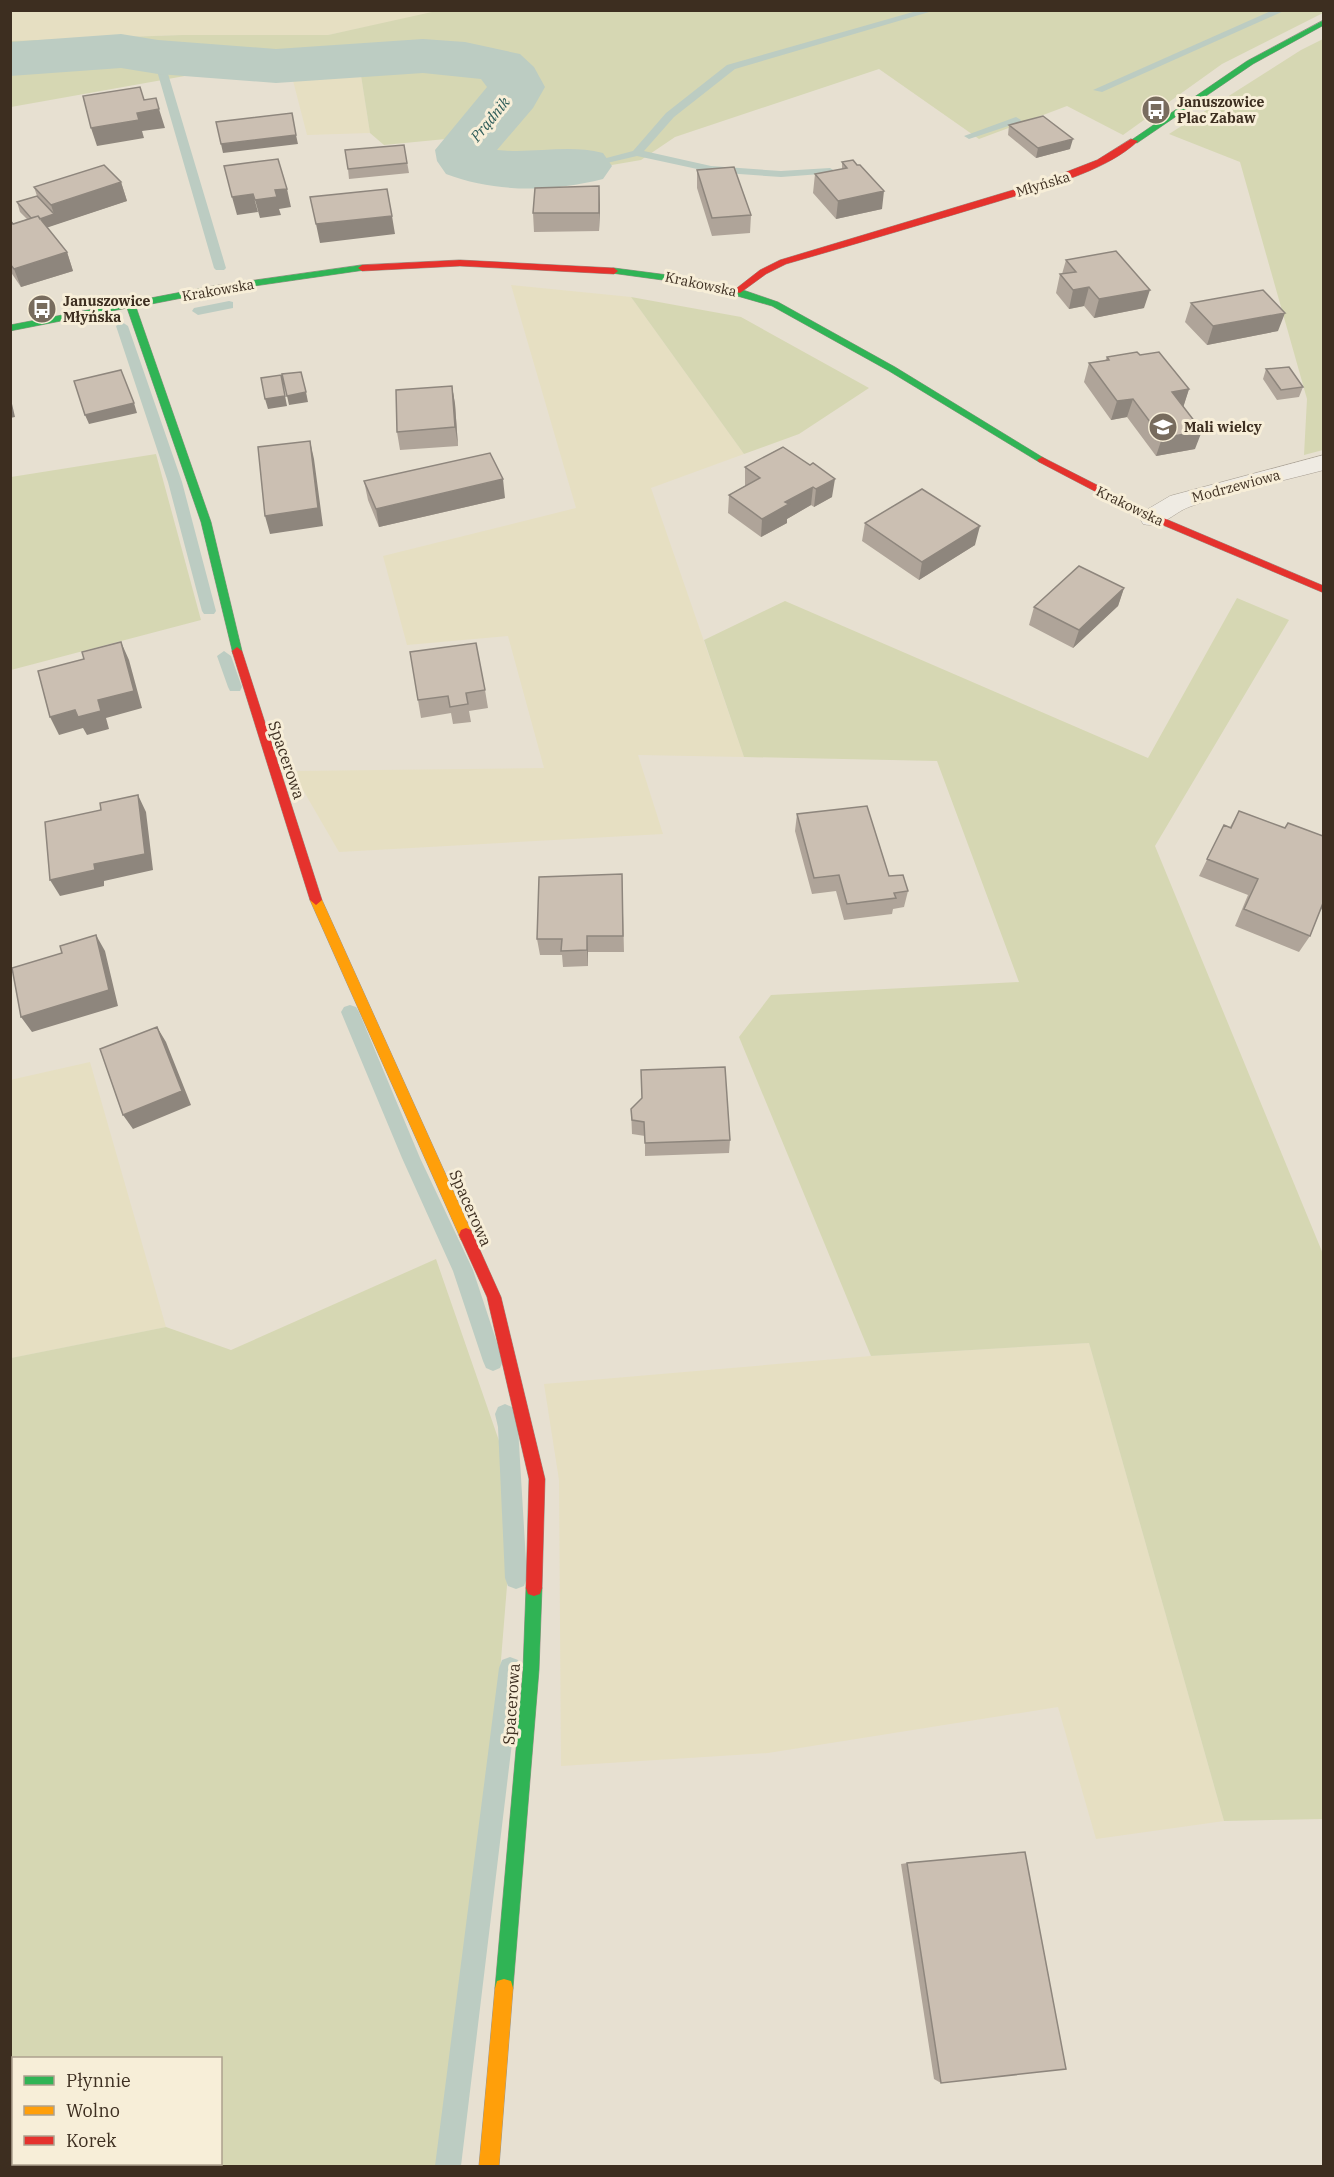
<svg xmlns="http://www.w3.org/2000/svg" width="1334" height="2177" viewBox="0 0 1334 2177" font-family="'IBM Plex Serif',serif">
	<style>
		.farmland { fill: #e6dfc2 }
		.green { fill: #d6d7b3; fill-rule: evenodd }
		.lines { fill: none; stroke-linecap: round; stroke-linejoin: round }
		.stream { fill: #bcccc2; fill-rule: evenodd }
		.river { fill: #bcccc2; fill-rule: evenodd }
		.street-casing { stroke: #ada599; stroke-width: 1 }
		.fast-casing { stroke: #9c958a; stroke-width: 1 }
		.slow-casing { stroke: #9c958a; stroke-width: 1 }
		.jam-casing { stroke: #9c958a; stroke-width: 1 }
		.street { fill: #efebe3; fill-rule: evenodd }
		.fast { fill: #30b455; fill-rule: evenodd }
		.slow { fill: #ff9f0a; fill-rule: evenodd }
		.jam { fill: #e5322d; fill-rule: evenodd }
		.wall { fill: #afa499 }
		.shaded-wall { fill: #8e867d }
		.building { fill: #cbbfb2; stroke: #8e867d; stroke-width: 1.5 }
		.labels { text-anchor: middle; dominant-baseline: central; stroke-width: 6; stroke-linejoin: round; paint-order: stroke }
		.far-poi-label { font-size: 14px; font-weight: bold; fill: #3d2e20; stroke: #f7eed8; text-anchor: start }
		.far-street-label { font-size: 14px; fill: #3d2e20; stroke: #f7eed8 }
		.far-water-label { font-size: 15px; font-style: italic; fill: #2f5d5a; stroke: #f7eed8 }
		.street-label { font-size: 16px; fill: #3d2e20; stroke: #f7eed8 }
	</style>
	<rect width="100%" height="100%" fill="#e7e0d1"/>
	<!-- farmland -->
	<path class="farmland" d="M10,11H441L328,35H182L11,41Z
		M290,69H360L370,133L307,135Z
		M511,285L631,297L744,454L651,488L744,757L638,755L663,834L339,852L292,771L544,768L508,636L407,645L383,556L576,508Z
		M90,1062L166,1327L11,1358L10,1080Z
		M1089,1343L1224,1821L1096,1839L1058,1707L768,1753L561,1766L559,1480L544,1384L871,1356Z"/>
	<!-- green -->
	<path class="green" d="M441,10L1323,11V13L1222,64L1123,135L1067,106L979,139L879,69L675,137L641,160L565,173L484,175L447,167L456,138L384,145L370,133L360,69H224L11,107L10,41L182,35H328Z
		M1323,39V450L1304,455L1307,399L1240,162L1169,134L1301,50Z
		M631,297L741,317L869,388L799,434L744,454Z
		M156,454L201,620L11,670V477Z
		M1237,598L1289,620L1155,846L1323,1254V1819L1224,1821L1089,1343L871,1356L739,1037L771,995L1019,982L937,761L744,757L704,640L785,601L1148,758Z
		M436,1259L515,1487L460,2166H11V1358L166,1327L231,1350ZM14,2058H220V2164H14Z"/>
	<g class="lines">
		<!-- stream -->
		<path class="stream" d="M920,10H936L735,69L674,117L644,151L711,166L781,171L830,168L835,171L834,173L781,177L711,172L637,156L581,169L576,166L633,151L666,113L727,65Z
			M1273,10H1286L1102,92L1093,90Z
			M158,54L163,57L226,268L224,270H216L214,268L153,57Z
			M1016,117L1021,120L1020,122L969,139L964,136Z
			M229,301L233,302V308L198,315L192,311L194,308Z
			M122,322L128,326L182,482L216,611L214,614H204L202,611L168,482L116,326Z
			M224,651L231,656L242,687L240,691H230L228,687L217,656Z
			M350,1005L356,1007L359,1012L420,1158L473,1270L503,1361L500,1368L493,1371L486,1368L483,1361L453,1271L402,1158L341,1012L344,1007Z
			M505,1404L512,1407L518,1427L527,1578L524,1586L516,1589L508,1586L505,1578L498,1427L495,1414L498,1407Z
			M510,1657L518,1660L521,1668L461,2166H435L499,1668L502,1660Z"/>
		<!-- river -->
		<path class="river" d="M121,34L158,40L276,49L423,39L465,42L520,54L534,67L545,87L533,108L497,150C534,154 567,144 603,153L612,166L603,179C551,192 497,193 446,174L437,161L435,150L487,87L481,79L423,73L276,83L158,74L121,68L10,76V42Z"/>
		<!-- street casing -->
		<g class="street-casing">
			<path id="street" d="M1324,455V470C1279,482 1232,491 1189,507C1173,513 1162,529 1143,524L1140,518L1143,512L1170,496Z"/>
		</g>
		<!-- fast casing -->
		<g class="fast-casing">
			<path id="fast" d="M1324,20V25L1253,64L1137,143L1130,141L1247,61Z
				M362,265L365,266V270L213,292L136,307L211,522L242,651L237,655L233,654L201,522L127,308L10,331V325L213,286Z
				M614,268L699,279L746,291L778,302L895,367L1047,460L1045,462H1039L889,371L772,306L699,285L611,273V269Z
				M534,1580L540,1582L542,1588L539,1670L513,1988L511,1995L504,1997L497,1995L495,1988L523,1670L526,1588L528,1582Z"/>
		</g>
		<!-- slow casing -->
		<g class="slow-casing">
			<path id="slow" d="M316,895L322,900L473,1235L471,1240L466,1242L461,1240L459,1235L310,900Z
				M504,1979L511,1981L513,1988L499,2166H479L495,1988L497,1981Z"/>
		</g>
		<!-- jam casing -->
		<g class="jam-casing">
			<path id="jam" d="M1131,139L1138,141C1104,173 1040,188 996,202C926,223 856,244 786,264L766,274L740,293L733,291L760,270L780,260L1043,181L1097,160Z
				M460,260L614,268L618,271L614,274L460,266L362,271L358,268L362,265Z
				M1042,457L1154,514L1324,586V593L1146,518L1039,462L1037,460Z
				M237,647L242,651L322,900L316,905L310,900L232,651Z
				M466,1228L471,1230L501,1297L545,1479L542,1588L540,1594L534,1596L528,1594L526,1588L529,1479L487,1297L459,1235L461,1230Z"/>
		</g>
		<!-- street -->
		<use href="#street" class="street"/>
		<!-- fast -->
		<use href="#fast" class="fast"/>
		<!-- slow -->
		<use href="#slow" class="slow"/>
		<!-- jam -->
		<use href="#jam" class="jam"/>
	</g>
	<!-- wall -->
	<path class="wall" d="M1009,125L1070,149L1036,158L1008,135Z
		M404,145L409,173L349,179L348,169Z
		M842,162L857,165L882,209L836,219L813,193L815,174L842,169Z
		M697,170L751,215L750,233L712,236L697,188Z
		M121,182L127,201L47,227L67,252L73,271L21,287L10,271V220L13,224L27,219L20,212L17,202L37,196L34,187Z
		M600,205L599,231L534,232L533,213Z
		M1066,260L1144,308L1094,318L1084,306L1069,309L1056,293L1060,274H1062Z
		M1191,303L1278,331L1207,345L1185,322Z
		M1140,355L1189,389L1183,407L1195,449L1156,456L1127,417L1111,420L1084,382L1089,363L1105,361L1107,357Z
		M1266,369L1303,387L1299,397L1277,400L1263,379Z
		M452,386L455,404L458,446L400,450L397,432Z
		M783,447L832,497L814,507L811,505L787,519V523L761,537L728,513L729,495L745,486V467Z
		M364,481L505,498L379,527L368,500Z
		M865,523L975,545L919,580L862,541Z
		M1124,588L1118,606L1073,648L1029,625L1034,607Z
		M485,690L488,708L469,711L471,722L453,724L451,713L421,718L418,700Z
		M1239,811L1285,828L1288,823L1323,836V910L1321,909L1310,936L1299,952L1235,926L1248,895L1199,876L1224,825L1230,827Z
		M797,814L889,876L908,891L904,907L893,909L892,914L844,920L836,891L812,894L795,831Z
		M622,874L624,952H588V966L563,967L562,955H540L537,939Z
		M631,1109L730,1140L729,1153L645,1156V1136L632,1134Z
		M907,1863L941,2083L934,2079L901,1864Z"/>
	<!-- shaded-wall -->
	<path class="shaded-wall" d="M159,109L165,128L142,131L144,138L97,146L91,128L137,113Z
		M296,135L298,144L223,153L221,144Z
		M1073,139L1070,149L1036,158L1038,148Z
		M121,182L127,201L37,231L33,221L54,214L51,205Z
		M599,186L600,205L599,231Z
		M287,189L291,207L279,209L281,215L260,218L255,200L275,190Z
		M884,191L882,209L836,219L838,201Z
		M253,194L258,212L237,215L232,197Z
		M392,216L395,234L320,243L316,224Z
		M67,252L73,271L21,287L14,269Z
		M1089,287L1084,306L1069,309L1073,290Z
		M1150,290L1144,308L1094,318L1099,299Z
		M1285,313L1278,331L1207,345L1213,326Z
		M281,375L287,406L268,409L265,399Z
		M452,386L455,404L458,446L455,427Z
		M1189,389L1183,408L1172,392Z
		M306,392L308,402L289,405L287,396Z
		M10,395L15,417L10,418Z
		M1133,399L1127,417L1111,420L1117,401Z
		M134,403L137,413L89,424L85,415Z
		M1202,431L1195,449L1156,456L1162,438Z
		M310,441L314,459L323,526L270,534L265,516Z
		M503,479L505,498L379,527L376,509Z
		M835,479L832,497L814,507L816,489Z
		M813,487L811,505L787,519V523L761,537L762,519L785,502Z
		M980,526L975,545L919,580L922,562Z
		M1124,588L1118,606L1073,648L1079,630Z
		M121,642L129,660L142,708L106,718L109,729L87,735L83,728L59,735L50,717L75,710L98,700Z
		M138,795L146,812L153,870L104,881V886L60,896L50,880L94,864Z
		M96,935L105,951L118,1006L32,1032L21,1017Z
		M587,936L588,952V966L587,950Z
		M157,1027L166,1042L191,1105L133,1129L123,1115Z"/>
	<!-- building -->
	<path class="building" d="M140,87L144,100L156,98L159,109L137,113L139,120L91,128L83,96Z
		M292,113L296,135L221,144L216,122Z
		M1043,116L1073,139L1038,148L1009,125Z
		M404,145L407,163L348,169L345,150Z
		M278,159L287,189L275,190L277,197L255,200L253,194L232,197L224,166Z
		M853,160L857,165H860L884,191L838,201L815,174L847,168L842,162Z
		M104,165L121,182L51,205L34,187Z
		M734,167L751,215L712,218L697,170Z
		M599,186V213H533L535,188Z
		M387,189L392,216L316,224L310,197Z
		M37,196L54,214L40,219L38,216L31,218L17,202Z
		M38,216L67,252L14,269L10,264V220L13,224Z
		M1116,251L1150,290L1099,299L1089,287L1073,290L1060,274L1076,272L1066,260Z
		M1263,290L1285,313L1213,326L1191,303Z
		M1137,352L1140,355L1159,352L1189,389L1172,392L1202,431L1162,438L1133,399L1117,401L1089,363L1109,360L1107,357Z
		M1289,367L1303,387L1281,390L1266,369Z
		M121,370L134,403L85,415L74,381Z
		M301,372L306,392L287,396L282,374Z
		M281,375L285,396L265,399L261,378Z
		M452,386L455,427L397,432L396,390Z
		M310,441L318,508L265,516L258,447Z
		M783,447L810,465L813,463L835,479L816,489L813,487L785,502L789,504L762,519L729,495L760,478L745,467Z
		M490,453L503,479L376,509L364,481Z
		M922,489L980,526L922,562L865,523Z
		M1079,566L1124,588L1079,630L1034,607Z
		M121,642L134,691L98,700L101,711L78,717L75,710L50,717L38,671L84,659L82,652Z
		M476,643L485,690L466,693L468,704L450,707L448,696L418,700L410,652Z
		M138,795L145,854L94,864L95,870L50,880L45,822L101,810L100,803Z
		M867,806L889,876L903,875L908,891L894,893L896,898L847,904L839,875L814,878L797,814Z
		M1239,811L1285,828L1288,823L1323,836V903L1310,936L1244,909L1258,879L1207,859L1224,825L1231,828Z
		M622,874L623,936H587V950L561,951L562,939H537L539,877Z
		M96,935L109,990L21,1017L12,968L62,953L60,946Z
		M157,1027L182,1091L123,1115L100,1049Z
		M725,1067L730,1140L645,1143L644,1122L632,1120L631,1109L642,1098L641,1070Z
		M1025,1852L1066,2069L941,2083L907,1863Z"/>
	<!-- icons -->
	<defs>
		<g id="bus-disc" transform="scale(1.5)"><circle r="9.5" fill="#786c5e" stroke="#f7eed8"/><path d="M-5-6H5V4H4V6H2V4H-2V6H-4V4H-5ZM-3.5-4V0h7V-4ZM-3.5 1.2v1.5H-2V1.2ZM2 1.2v1.5H3.5V1.2Z" fill="#fff"/></g>
		<g id="school-disc" transform="scale(1.5)"><circle r="9.5" fill="#786c5e" stroke="#f7eed8"/><path d="M0-5L7-2L0 1L-7-2ZM-4 1L0 2.5L4 1V4Q0 6-4 4Z" fill="#fff"/></g>
	</defs>
	<g fill-rule="evenodd">
		<use href="#bus-disc" x="1156" y="110"/>
		<use href="#bus-disc" x="42" y="309"/>
		<use href="#school-disc" x="1163" y="427"/>
	</g>
	<g class="labels">
		<!-- far-poi labels -->
		<g class="far-poi-label">
			<text x="1177" y="102">Januszowice<tspan x="1177" dy="16">Plac Zabaw</tspan></text>
			<text x="63" y="301">Januszowice<tspan x="63" dy="16">Młyńska</tspan></text>
			<text x="1184" y="427">Mali wielcy</text>
		</g>
		<!-- far-street labels -->
		<g class="far-street-label">
			<text transform="translate(1043 184) rotate(-17)">Młyńska</text>
			<text transform="translate(701 284) rotate(12)">Krakowska</text>
			<text transform="translate(218 290) rotate(-10)">Krakowska</text>
			<text transform="translate(1236 486) rotate(-15)">Modrzewiowa</text>
			<text transform="translate(1130 506) rotate(26)">Krakowska</text>
		</g>
		<!-- far-water labels -->
		<g class="far-water-label">
			<text transform="translate(490 119) rotate(-51)">Prądnik</text>
		</g>
		<!-- street labels -->
		<g class="street-label">
			<text transform="translate(287 760) rotate(71)">Spacerowa</text>
			<text transform="translate(471 1208) rotate(66)">Spacerowa</text>
			<text transform="translate(511 1704) rotate(-86)">Spacerowa</text>
		</g>
	</g>
	<!-- border -->
	<rect width="1334" height="2177" fill="none" stroke="#3d2e20" stroke-width="24"/>
	<!-- legend -->
	<rect x="12" y="2057" width="210" height="108" fill="#f7eed8" stroke="#ada18e" stroke-width="1.5"/>
	<rect x="24" y="2076" width="30" height="9" fill="#30b455" stroke="#ada18e" stroke-width="1.5"/>
	<text x="66" y="2087" font-size="18" fill="#3d2e20">Płynnie</text>
	<rect x="24" y="2106" width="30" height="9" fill="#ff9f0a" stroke="#ada18e" stroke-width="1.5"/>
	<text x="66" y="2117" font-size="18" fill="#3d2e20">Wolno</text>
	<rect x="24" y="2136" width="30" height="9" fill="#e5322d" stroke="#ada18e" stroke-width="1.5"/>
	<text x="66" y="2147" font-size="18" fill="#3d2e20">Korek</text>
</svg>
